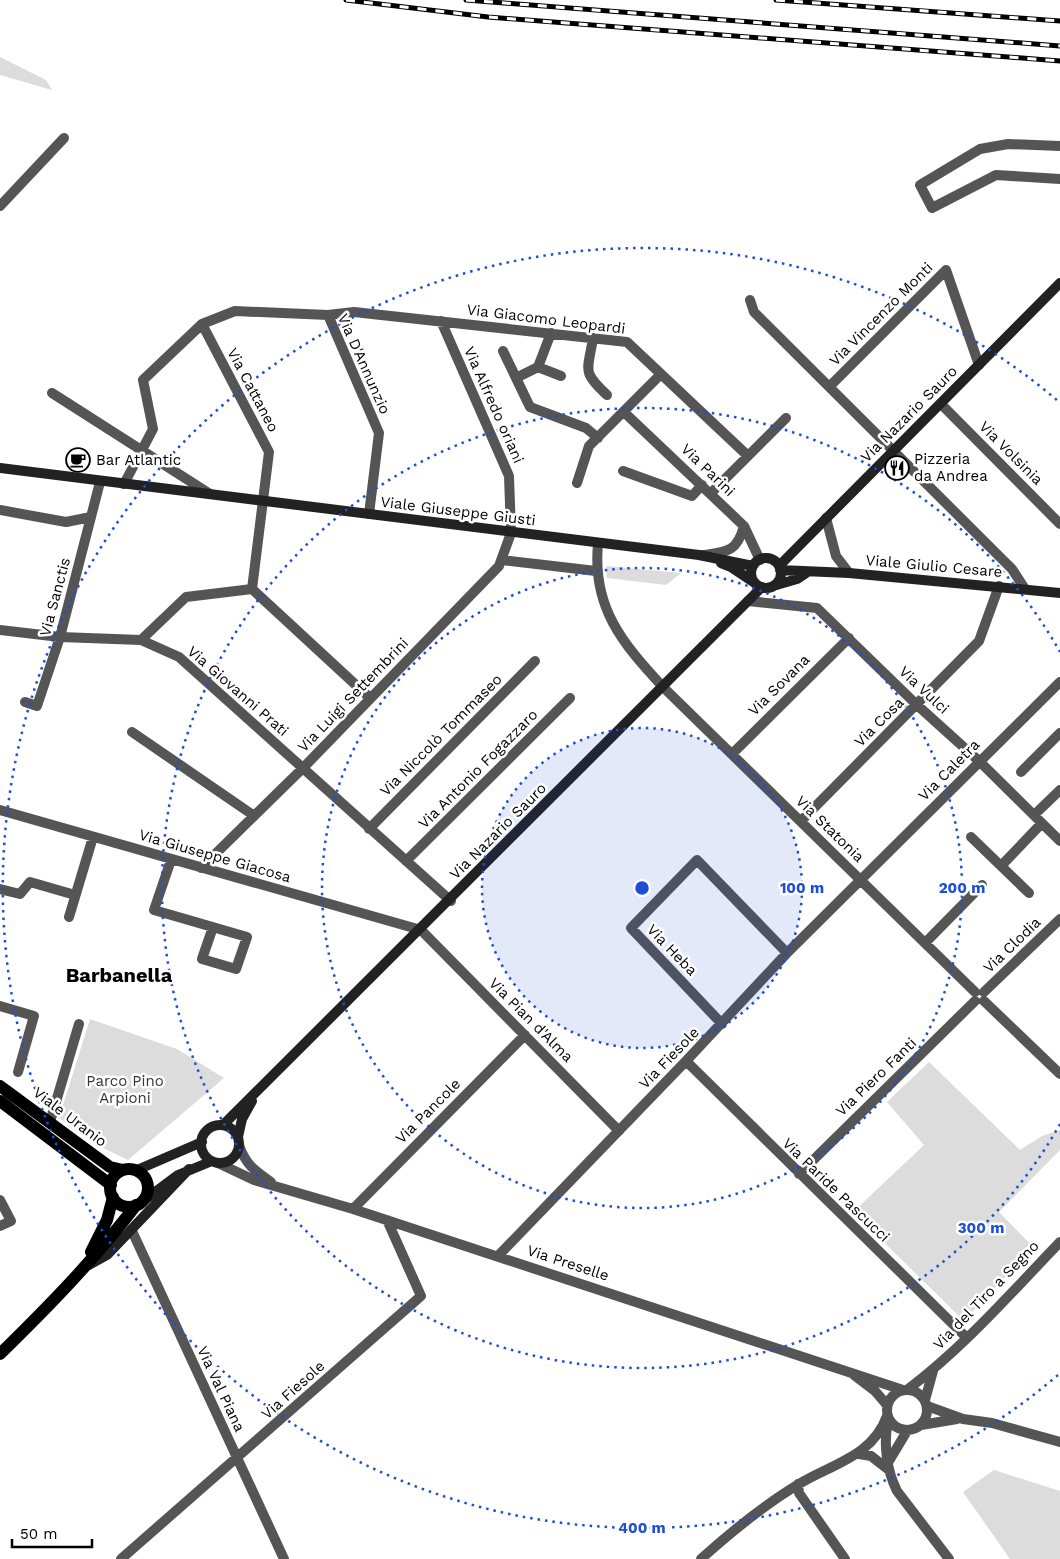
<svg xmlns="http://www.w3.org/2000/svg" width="1060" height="1559" viewBox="0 0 1060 1559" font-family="'Work Sans',sans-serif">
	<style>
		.green { fill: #dcdcdc }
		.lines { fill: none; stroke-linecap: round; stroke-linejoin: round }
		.street { stroke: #555; stroke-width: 10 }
		.secondary { stroke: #222; stroke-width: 10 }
		.primary { stroke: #000; stroke-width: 12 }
		.rail-casing { stroke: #000; stroke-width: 5 }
		.rail { stroke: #fff; stroke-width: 3; stroke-dasharray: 9; stroke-linecap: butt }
		.ring { fill: none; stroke: #1d4ed8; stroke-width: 2.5; stroke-dasharray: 2.5 5 }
		.labels { text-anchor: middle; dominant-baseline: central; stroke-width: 5; stroke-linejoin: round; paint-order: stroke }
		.street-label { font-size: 15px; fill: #000; stroke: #fff }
		.poi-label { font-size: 15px; fill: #000; stroke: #fff; text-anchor: start }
		.park-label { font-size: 15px; fill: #333; stroke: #fff }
		.district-label { font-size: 20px; font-weight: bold; fill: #000; stroke: #fff }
		.centre { fill: #1d4ed8; stroke: #fff; stroke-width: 2.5 }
		.ring-label { font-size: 15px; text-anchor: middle; font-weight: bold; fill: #1d4ed8; stroke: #fff; stroke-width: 5; stroke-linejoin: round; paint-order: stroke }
	</style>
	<rect width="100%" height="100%" fill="#fff"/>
	<!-- green -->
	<path class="green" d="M0,57L46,80L52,90L0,75Z
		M606,566L681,573L666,585L607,578Z
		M90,1019L177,1049L224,1078L128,1160L97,1145L59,1118Z
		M929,1062L1020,1150L1042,1136L1060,1130V1150L999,1212L1033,1247L964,1321L853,1212L924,1145L887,1102Z
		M994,1470L1060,1491V1559H1010L963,1492Z"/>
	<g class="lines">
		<!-- street -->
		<path class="street" d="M1060,146L1008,144L980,149L920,185L932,208L996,175L1060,179
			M0,206L64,138
			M750,300L754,312L1012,569L1025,589
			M328,315L354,312L627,342L748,456
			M202,324L269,452L252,589
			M551,333L538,367L561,376
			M593,338C588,371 581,371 607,395
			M503,351L530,407L586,428L598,438
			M516,378L538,367
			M830,386L946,270L979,365
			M52,393L210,494
			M941,404L1060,524
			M624,412L744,526L760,560
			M623,471L692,496L702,485
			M577,483L589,446L661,374
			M124,484L153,429L143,380L202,324L235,311L328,315L379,433L369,514
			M711,493L786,418
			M0,510L66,522L91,517
			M826,518L836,556L849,573
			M598,544C592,607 622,643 663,687L975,992
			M703,555C727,552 737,552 744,526
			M502,560L596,571
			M748,601L817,608L917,705L979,761L1060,841
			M0,630L60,637L141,640L179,657L451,901
			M141,640L186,597L252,589L370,698
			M25,702L37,706L60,637L100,482
			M132,732L253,815
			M732,754L849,638
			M1021,772L1060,733
			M0,810L421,930L619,1131
			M1034,815L1060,790
			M801,821L979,641L999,586
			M369,829L535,661
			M971,837L1029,893
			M171,860L154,910L247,937L236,969L202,959L213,927
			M406,861L570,698
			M1001,866L1042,823
			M201,868L303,768L499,566L511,533L509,476L441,321
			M0,889L20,894L30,882L75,895
			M69,917L93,837
			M925,943L982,885
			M984,992L1060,919
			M984,1001L1060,1074
			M0,1006L34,1016L18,1072
			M722,1024L631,928L697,860L787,953
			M686,1061L967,1338
			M50,1122L79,1024
			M239,1145C245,1164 255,1171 271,1182
			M218,1163L254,1180L353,1209L903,1390
			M799,1174L975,1001
			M0,1200L11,1221L0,1226
			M353,1209L525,1035
			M132,1231L284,1559
			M498,1256L686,1061L787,953L1060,682
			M854,1375L875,1391L887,1405
			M887 1410a20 20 0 1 1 40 0a20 20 0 1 1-40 0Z
			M907,1390C964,1347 1011,1293 1060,1242
			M925,1400L933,1371
			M927,1406L963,1419L992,1423L1060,1442
			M888,1422C883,1445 887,1471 897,1491L949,1559
			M921,1425L957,1419
			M859,1454L871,1456L889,1470
			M889,1461L907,1431
			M798,1484L799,1493L845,1559
			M121,1559L421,1296L387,1220
			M701,1559C731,1532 764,1505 799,1484C832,1464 873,1456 887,1416"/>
		<!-- secondary -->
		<path class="secondary" d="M0,468L699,555L753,566
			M751 573a15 15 0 1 1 30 0a15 15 0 1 1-30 0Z
			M721,563L731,567L755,583
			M779,566L1060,283
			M780,570L849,573L1060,593
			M773,586L797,579L806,573
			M223,1125L762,587
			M201 1144a19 19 0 1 1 38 0a19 19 0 1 1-38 0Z
			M238,1137L242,1119L252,1101
			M137,1170L202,1142
			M143,1201L178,1175L212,1161
			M89,1265L107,1255L189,1169"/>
		<!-- primary -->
		<path class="primary" d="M0,1086L110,1167L123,1170
			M0,1101L111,1185
			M110 1188a19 19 0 1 1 38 0a19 19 0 1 1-38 0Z
			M91,1252L107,1220L113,1197
			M0,1354C48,1307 95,1259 136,1205"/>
		<!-- rail casing -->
		<g class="rail-casing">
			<path id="rail" d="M346,0L488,17L1060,61
				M466,0L1060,46
				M776,0L1060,21"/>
		</g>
		<!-- rail -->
		<use href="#rail" class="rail"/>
	</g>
	<!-- distance rings -->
	<circle cx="642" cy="888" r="160" fill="#1d4ed8" fill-opacity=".12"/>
	<g class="ring">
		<circle cx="642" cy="888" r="160"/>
		<circle cx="642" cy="888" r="320"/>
		<path d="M1060 1124A480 480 0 1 1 1060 652"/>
		<path d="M1058 1375A640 640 0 1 1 1058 401"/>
	</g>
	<!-- icons -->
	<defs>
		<g id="cafe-ring" transform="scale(1.25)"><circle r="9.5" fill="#fff" stroke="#000" stroke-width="1.5"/><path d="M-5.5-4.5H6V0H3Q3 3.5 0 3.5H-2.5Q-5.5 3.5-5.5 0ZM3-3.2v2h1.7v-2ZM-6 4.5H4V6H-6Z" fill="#000"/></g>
		<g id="restaurant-ring" transform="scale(1.25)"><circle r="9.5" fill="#fff" stroke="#000" stroke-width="1.5"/><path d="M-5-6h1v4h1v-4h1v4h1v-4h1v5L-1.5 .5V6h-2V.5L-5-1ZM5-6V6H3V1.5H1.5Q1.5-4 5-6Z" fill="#000"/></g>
	</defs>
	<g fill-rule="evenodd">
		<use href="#cafe-ring" x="78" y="460"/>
		<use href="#restaurant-ring" x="897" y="468"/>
	</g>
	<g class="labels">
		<!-- street labels -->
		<g class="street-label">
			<text transform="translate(881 314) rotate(-45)">Via Vincenzo Monti</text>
			<text transform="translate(546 319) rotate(7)">Via Giacomo Leopardi</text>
			<text transform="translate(364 364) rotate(66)">Via D'Annunzio</text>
			<text transform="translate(253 390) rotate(62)">Via Cattaneo</text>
			<text transform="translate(494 405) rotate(66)">Via Alfredo oriani</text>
			<text transform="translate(909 414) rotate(-45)">Via Nazario Sauro</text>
			<text transform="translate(1011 453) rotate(45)">Via Volsinia</text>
			<text transform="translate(708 470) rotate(44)">Via Parini</text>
			<text transform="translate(458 511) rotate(7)">Viale Giuseppe Giusti</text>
			<text transform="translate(934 566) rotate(5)">Viale Giulio Cesare</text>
			<text transform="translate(55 597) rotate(-75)">Via Sanctis</text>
			<text transform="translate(779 685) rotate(-45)">Via Sovana</text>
			<text transform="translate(924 690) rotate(43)">Via Vulci</text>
			<text transform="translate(238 691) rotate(41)">Via Giovanni Prati</text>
			<text transform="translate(353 695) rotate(-46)">Via Luigi Settembrini</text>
			<text transform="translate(879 722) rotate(-45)">Via Cosa</text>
			<text transform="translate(441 735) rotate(-45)">Via Niccolò Tommaseo</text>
			<text transform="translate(478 769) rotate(-45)">Via Antonio Fogazzaro</text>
			<text transform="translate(949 770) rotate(-45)">Via Caletra</text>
			<text transform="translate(830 829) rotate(44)">Via Statonia</text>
			<text transform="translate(498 831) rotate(-45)">Via Nazario Sauro</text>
			<text transform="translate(215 856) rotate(16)">Via Giuseppe Giacosa</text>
			<text transform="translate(1012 945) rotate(-44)">Via Clodia</text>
			<text transform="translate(672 950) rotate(46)">Via Heba</text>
			<text transform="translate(531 1020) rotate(45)">Via Pian d'Alma</text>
			<text transform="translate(669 1058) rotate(-46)">Via Fiesole</text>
			<text transform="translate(876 1077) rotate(-44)">Via Piero Fanti</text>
			<text transform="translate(428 1111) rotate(-45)">Via Pancole</text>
			<text transform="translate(70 1117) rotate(37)">Viale Uranio</text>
			<text transform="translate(836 1190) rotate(44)">Via Paride Pascucci</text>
			<text transform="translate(568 1263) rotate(18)">Via Preselle</text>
			<text transform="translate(986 1295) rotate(-46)">Via del Tiro a Segno</text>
			<text transform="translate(221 1389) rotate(65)">Via Val Piana</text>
			<text transform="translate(293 1390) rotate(-42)">Via Fiesole</text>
		</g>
		<!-- poi labels -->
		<g class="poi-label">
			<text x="914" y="459">Pizzeria<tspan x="914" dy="17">da Andrea</tspan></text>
			<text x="96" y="460">Bar Atlantic</text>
		</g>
		<!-- park labels -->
		<g class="park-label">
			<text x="125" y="1081">Parco Pino<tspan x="125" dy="17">Arpioni</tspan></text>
		</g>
		<!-- district labels -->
		<g class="district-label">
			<text x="119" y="975">Barbanella</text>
		</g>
	</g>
	<circle cx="642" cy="888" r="8" class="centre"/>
	<g class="ring-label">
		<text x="802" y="893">100 m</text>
		<text x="962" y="893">200 m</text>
		<text x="981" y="1233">300 m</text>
		<text x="642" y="1533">400 m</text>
	</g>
	<!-- scale -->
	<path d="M12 1539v8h80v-8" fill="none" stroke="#000000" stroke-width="2.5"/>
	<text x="20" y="1539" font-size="15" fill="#000000" stroke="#ffffff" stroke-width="4" paint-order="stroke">50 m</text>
</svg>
